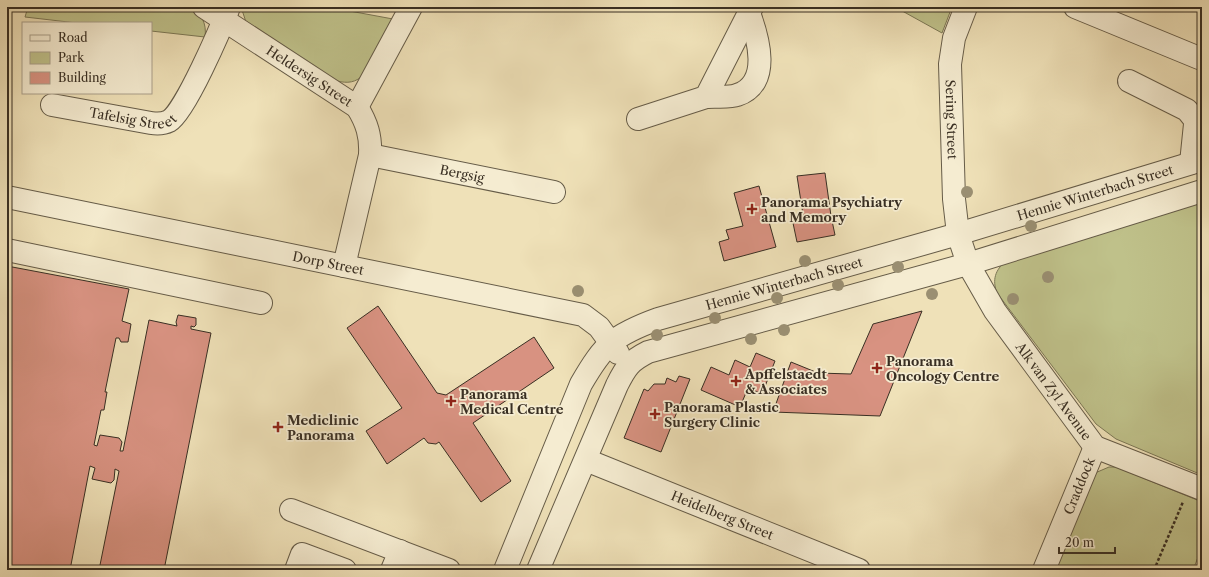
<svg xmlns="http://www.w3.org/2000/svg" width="1209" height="577" viewBox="0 0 1209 577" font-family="'Libre Caslon Text',serif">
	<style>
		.green { fill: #bfc18a; stroke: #7c7856 }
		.building { fill: #d89281; stroke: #392f23 }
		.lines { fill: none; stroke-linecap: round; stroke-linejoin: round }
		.minor-casing { stroke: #665c48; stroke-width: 24 }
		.path { stroke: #392f23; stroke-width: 2.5; stroke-dasharray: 3 2; stroke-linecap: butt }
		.minor { stroke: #f5ecd1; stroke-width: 22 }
		.tree { fill: #9a8f72 }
		.poi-dot { fill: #8f2418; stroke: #f5ecd1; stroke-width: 1.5 }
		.labels { text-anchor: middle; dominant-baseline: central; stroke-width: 3.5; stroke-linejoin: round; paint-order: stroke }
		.street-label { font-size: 13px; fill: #392f23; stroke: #f5ecd1 }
		.poi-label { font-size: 13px; font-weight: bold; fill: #392f23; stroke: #f5ecd1; text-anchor: start }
	</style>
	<rect width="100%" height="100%" fill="#efe1b8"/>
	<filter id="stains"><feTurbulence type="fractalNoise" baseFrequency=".005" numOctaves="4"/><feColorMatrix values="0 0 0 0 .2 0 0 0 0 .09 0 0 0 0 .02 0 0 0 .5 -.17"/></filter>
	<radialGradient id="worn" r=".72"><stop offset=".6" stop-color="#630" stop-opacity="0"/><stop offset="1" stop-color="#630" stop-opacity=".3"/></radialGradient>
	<!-- green -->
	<path class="green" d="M28,7H190C201,13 207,23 205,37L151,31V23H77L25,17Z
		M241,7H328L393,19C386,32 370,69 361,77C353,84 343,83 334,80L246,22Z
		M895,7H952L942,33Z
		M1202,202V475L1116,439L1096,424L997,293C992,280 995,270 1006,261Z
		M1109,467H1116L1202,502V547L1193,570H1054L1095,473Z"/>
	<!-- building -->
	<path class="building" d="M825,173L831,216L804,221L797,176Z
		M759,186L776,247L724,261L719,242L729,239L726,230L743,226L734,193Z
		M831,216L835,235L797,242L793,223Z
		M7,266L129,289L122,321L131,324L128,342H121L119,338H116L105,392H107L104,410H101L94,445L97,446L100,435L119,438L122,442L120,451H123L149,320L177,326L176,322L178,315L196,318V325L194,327L191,326V329L211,333L164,570H99L119,471L115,469L114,480L111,483L92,479L95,468L90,466L70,570H7Z
		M378,306L437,393L446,395L534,337L554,368L473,423L511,481L481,502L439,442L436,444L428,443L424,438L387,464L366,431L402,408L347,328Z
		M922,311L880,416L773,412L791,362L818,373L851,374L873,324Z
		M756,353L775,361L762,394L748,388L740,407L701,390L711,367L729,375L735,360L750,367Z
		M679,376L690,379L661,452L624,438L644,389L648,391L654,384H665L667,378L676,382Z"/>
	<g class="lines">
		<!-- minor casing -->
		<g class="minor-casing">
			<g id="minor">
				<path id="s1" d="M204,7L357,107C367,123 371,136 370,155L344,266"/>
				<path id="s2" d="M966,7L954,38L950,64L954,199L958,234L968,264L995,311L1095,447L1202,489"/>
				<path d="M1075,7L1199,58"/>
				<path d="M1129,81L1187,110L1195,120V124L1191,163"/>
				<path d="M706,97C716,96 729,98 737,95C772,84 758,37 749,13"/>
				<path id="s3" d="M52,105L151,123C157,124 163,124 169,121C185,112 221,28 229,7"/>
				<path d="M357,107L411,7"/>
				<path d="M638,119L706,97L752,7"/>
				<path id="s4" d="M370,155L554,192"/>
				<path id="s5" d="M7,197L583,315L599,327L618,353"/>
				<path d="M7,250L261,303"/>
				<path id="s6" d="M586,460L859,570"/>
				<path d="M291,510L449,570"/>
				<path d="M296,570L302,554L345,570"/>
				<path d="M392,570L400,551"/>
				<path id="s7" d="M505,570L581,384C604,344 614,335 658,319L958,234L1202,160"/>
				<path d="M538,570L617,385C626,367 630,361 648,352L968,264L1202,191"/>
				<path id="s8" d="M1044,570L1095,447"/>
			</g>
		</g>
		<!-- path -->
		<path class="path" d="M1198,466L1202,455
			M1154,570L1183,502"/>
		<!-- minor -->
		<use href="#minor" class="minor"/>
	</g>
	<!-- trees -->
	<g class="tree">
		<circle cx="967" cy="192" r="6"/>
		<circle cx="1031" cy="226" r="6"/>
		<circle cx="805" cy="261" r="6"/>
		<circle cx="898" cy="267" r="6"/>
		<circle cx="1048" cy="277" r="6"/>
		<circle cx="838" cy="285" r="6"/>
		<circle cx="578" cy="291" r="6"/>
		<circle cx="932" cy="294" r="6"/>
		<circle cx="777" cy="298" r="6"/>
		<circle cx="1013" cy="299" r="6"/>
		<circle cx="715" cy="318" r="6"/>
		<circle cx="784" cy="330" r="6"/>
		<circle cx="657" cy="335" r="6"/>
		<circle cx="751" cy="339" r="6"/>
	</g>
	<!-- markers -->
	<g class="poi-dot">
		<path d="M750 203h4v4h4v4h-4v4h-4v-4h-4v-4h4z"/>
		<path d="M875 362h4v4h4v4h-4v4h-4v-4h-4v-4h4z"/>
		<path d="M734 375h4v4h4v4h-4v4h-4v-4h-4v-4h4z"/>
		<path d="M449 395h4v4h4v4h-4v4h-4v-4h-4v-4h4z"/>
		<path d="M653 408h4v4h4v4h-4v4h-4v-4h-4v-4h4z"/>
		<path d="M276 421h4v4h4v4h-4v4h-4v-4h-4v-4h4z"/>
	</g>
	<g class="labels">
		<!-- street labels -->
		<g class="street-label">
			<text stroke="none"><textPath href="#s1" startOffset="126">Heldersig Street</textPath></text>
			<text stroke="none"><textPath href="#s3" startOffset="82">Tafelsig Street</textPath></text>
			<text stroke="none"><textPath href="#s2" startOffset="115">Sering Street</textPath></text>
			<text stroke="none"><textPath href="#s4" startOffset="94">Bergsig</textPath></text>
			<text stroke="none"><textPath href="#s7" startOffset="760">Hennie Winterbach Street</textPath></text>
			<text stroke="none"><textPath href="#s5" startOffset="328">Dorp Street</textPath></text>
			<text stroke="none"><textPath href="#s7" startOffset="436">Hennie Winterbach Street</textPath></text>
			<text stroke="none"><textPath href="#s2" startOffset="415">Alk van Zyl Avenue</textPath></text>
			<text stroke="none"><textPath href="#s8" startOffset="91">Craddock</textPath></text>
			<text stroke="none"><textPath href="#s6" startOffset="147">Heidelberg Street</textPath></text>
		</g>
		<!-- poi labels -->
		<g class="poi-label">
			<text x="761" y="202">Panorama Psychiatry<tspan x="761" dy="15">and Memory</tspan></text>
			<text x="886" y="361">Panorama<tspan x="886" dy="15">Oncology Centre</tspan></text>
			<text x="745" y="374">Apffelstaedt<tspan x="745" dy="15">&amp; Associates</tspan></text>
			<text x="460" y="394">Panorama<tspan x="460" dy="15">Medical Centre</tspan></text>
			<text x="664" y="407">Panorama Plastic<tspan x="664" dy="15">Surgery Clinic</tspan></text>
			<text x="287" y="420">Mediclinic<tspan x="287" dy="15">Panorama</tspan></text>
		</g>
	</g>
	<!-- margin -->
	<rect width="1209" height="577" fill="none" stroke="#efe1b8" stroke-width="24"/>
	<rect x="8" y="8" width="1193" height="561" fill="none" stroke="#392f23" stroke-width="2"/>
	<rect x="12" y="12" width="1185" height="553" fill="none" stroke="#392f23"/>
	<!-- legend -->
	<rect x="22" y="22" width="130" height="72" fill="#f5ecd1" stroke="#aaa08b"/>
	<rect x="30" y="35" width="20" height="6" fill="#f5ecd1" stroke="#aaa08b"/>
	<text x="58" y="42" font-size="12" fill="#392f23">Road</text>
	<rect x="30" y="52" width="20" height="12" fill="#bfc18a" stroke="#aaa08b"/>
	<text x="58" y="62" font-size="12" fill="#392f23">Park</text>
	<rect x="30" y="72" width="20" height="12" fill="#d89281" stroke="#aaa08b"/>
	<text x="58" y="82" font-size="12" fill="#392f23">Building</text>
	<!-- scale -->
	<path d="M1059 547v6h56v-6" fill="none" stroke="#392f23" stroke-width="2"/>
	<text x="1065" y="547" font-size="12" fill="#392f23" stroke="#f5ecd1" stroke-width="3" paint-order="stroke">20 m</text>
	<rect width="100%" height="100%" filter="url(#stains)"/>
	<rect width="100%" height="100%" fill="url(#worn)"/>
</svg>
